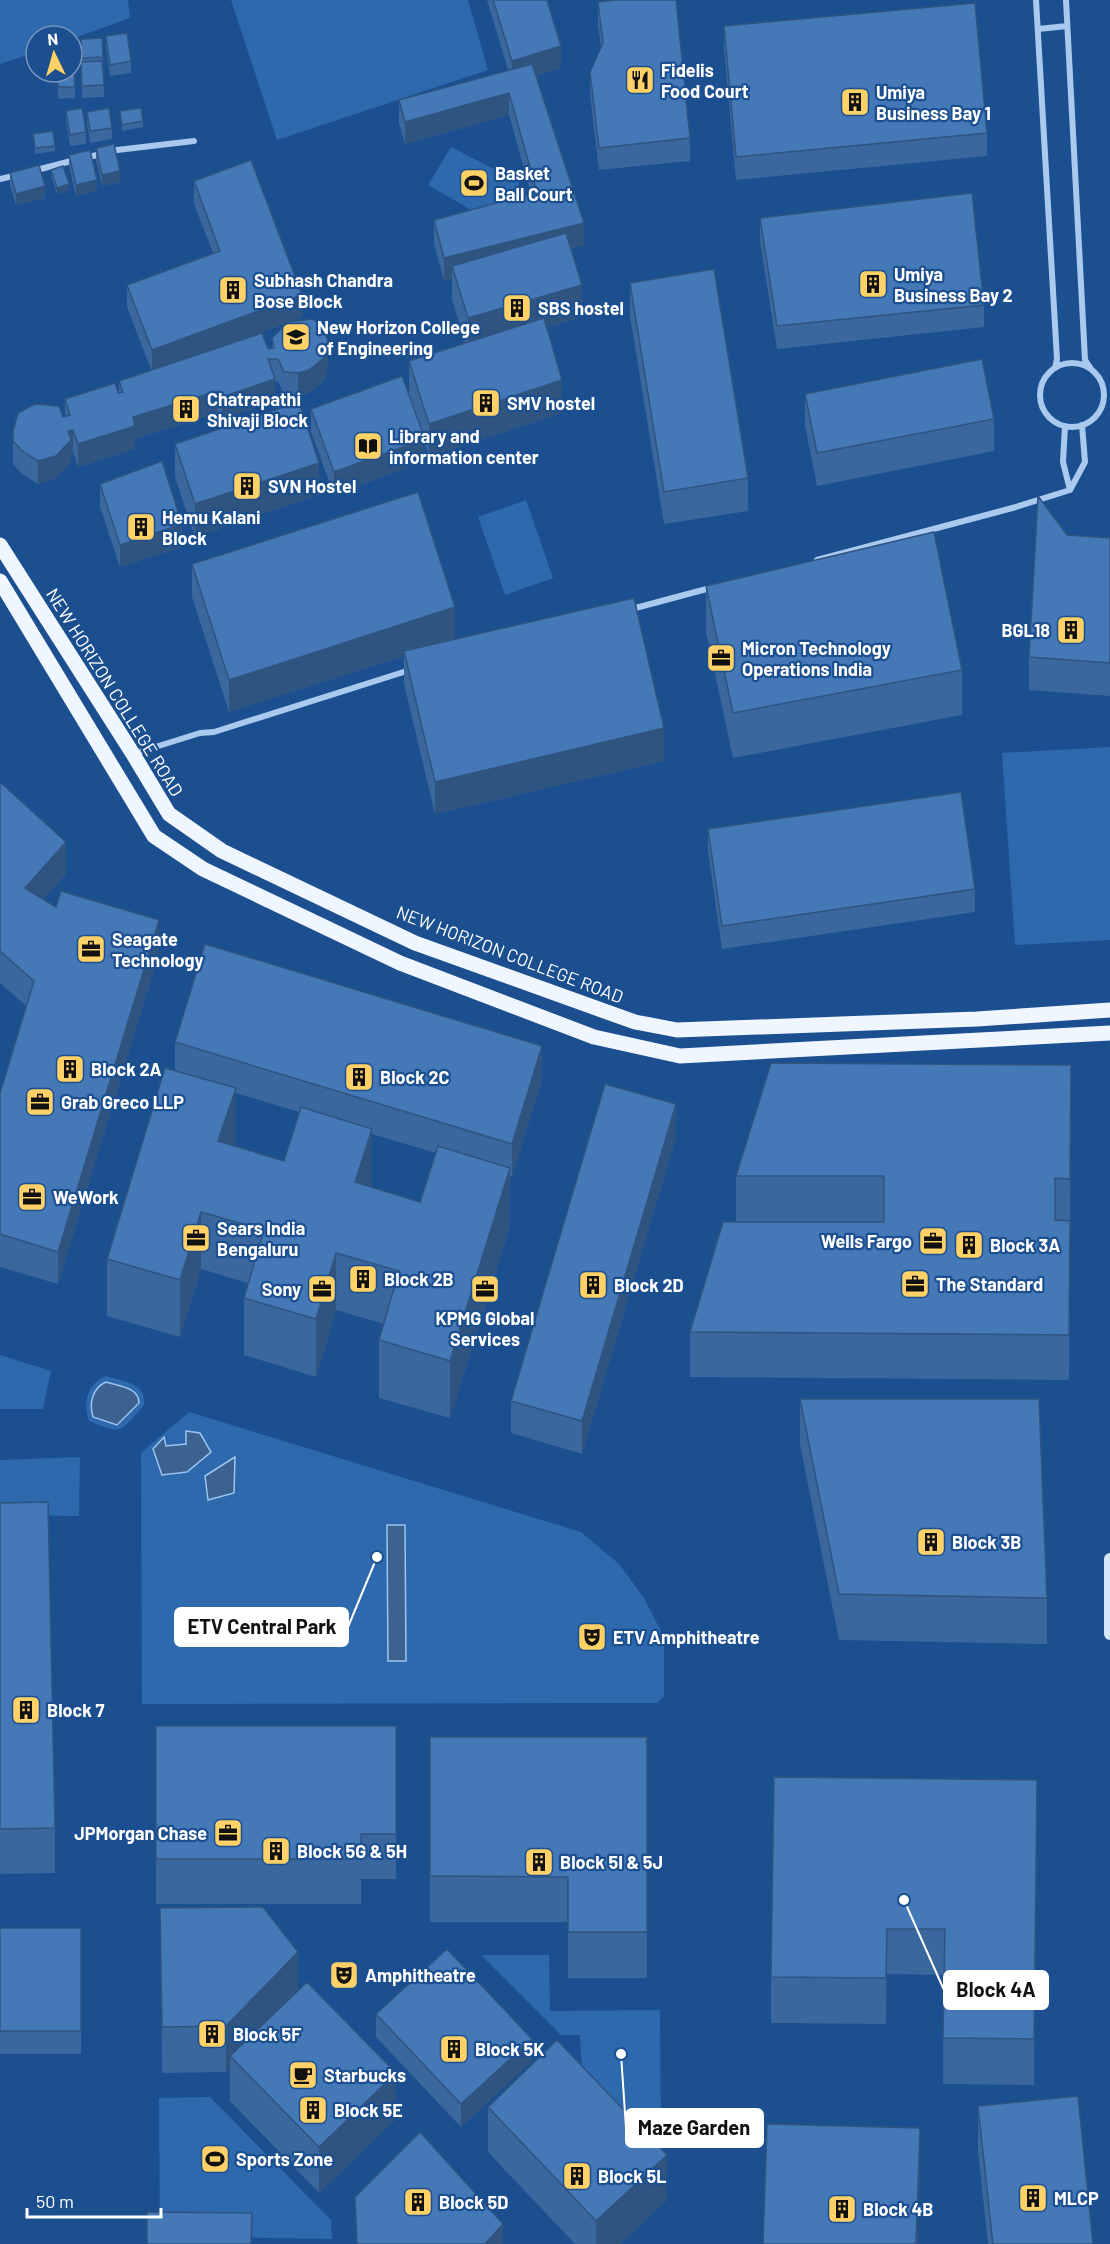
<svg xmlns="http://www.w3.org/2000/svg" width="1110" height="2244" viewBox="0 0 1110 2244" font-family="Barlow,sans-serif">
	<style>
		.green { fill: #2e69ad }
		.water { fill: #3c6290; stroke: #9cc4f0; stroke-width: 1.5 }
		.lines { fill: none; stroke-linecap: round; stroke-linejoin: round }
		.street { stroke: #a9c9ee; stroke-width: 6 }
		.secondary { stroke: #d6e6fa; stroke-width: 12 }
		.primary { stroke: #f0f6ff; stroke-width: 15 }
		.wall { fill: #3a679d; fill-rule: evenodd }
		.shaded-wall { fill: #305480 }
		.building { fill: #4478b7; stroke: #305480; stroke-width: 1.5 }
		.labels { text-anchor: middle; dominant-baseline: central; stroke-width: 4.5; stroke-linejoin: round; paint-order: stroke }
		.poi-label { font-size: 18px; font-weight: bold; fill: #fff; stroke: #1b4f8f; text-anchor: start }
		.street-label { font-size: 18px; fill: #fff; stroke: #1b4f8f }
		.leader { fill: none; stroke: #fff; stroke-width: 2 }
		.callout-dot { fill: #fff; stroke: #1b4f8f; stroke-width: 2 }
		.callout { fill: #fff; stroke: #fff; stroke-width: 2 }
		.callout-label { font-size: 20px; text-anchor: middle; font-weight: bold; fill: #111 }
	</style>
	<rect width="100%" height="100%" fill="#1b4f8f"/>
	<!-- green -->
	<path class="green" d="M0,0H128L130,18L72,39V36H36V52L0,64Z
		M231,0H468L488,70L277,140Z
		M451,147L518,181L521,209L485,218L428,185Z
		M526,500L553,578L505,595L478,517Z
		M1110,747V940L1015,945L1002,753Z
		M0,1355L51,1371L43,1409H0Z
		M106,1376C122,1381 147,1383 144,1405C121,1431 123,1436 89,1421C83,1403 86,1384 106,1376Z
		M189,1412L581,1532L619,1564L644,1598L664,1637V1696L657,1703L142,1704L141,1453Z
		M80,1457L79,1516L0,1515V1460Z
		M481,1955H549L550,2011L660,2010L661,2156L582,2073L580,2035H561Z
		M210,2097L331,2220L332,2239L160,2236L159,2098Z"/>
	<!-- water -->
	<path class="water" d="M106,1382C118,1386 139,1387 139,1403L117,1425L93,1417C89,1404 92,1388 106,1382Z
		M186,1431L200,1433L211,1452L187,1472L162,1475L153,1449L164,1437L166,1446L186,1444Z
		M235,1457L234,1493L208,1500L205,1476Z
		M387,1525H405L406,1661H388Z"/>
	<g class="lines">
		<!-- street -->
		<path class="street" d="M1036,0L1057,359L1055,368
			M1066,0L1085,360L1091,369
			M1038,29L1067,26
			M85,158L117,150L194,141
			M33,171L75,160
			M0,179L17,175
			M1040 395a32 32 0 1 1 64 0a32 32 0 1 1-64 0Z
			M1065,426L1063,462L1070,490
			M817,560L1016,507L1070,490L1085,462L1082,425
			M628,610L714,587
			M133,754L200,733L214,732L410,670"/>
		<!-- secondary -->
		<path class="secondary" d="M1110,1559V1634"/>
		<!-- primary -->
		<path class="primary" d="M0,545L133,754L169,814L222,851L415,943L635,1022L677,1030L977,1019L1110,1010
			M0,581L154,836L203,869L400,963L594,1037L680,1056L1110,1033"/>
	</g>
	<!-- wall -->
	<path class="wall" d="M487,0H547L561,68L536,76L584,245L571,249L582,317L546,328L562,413L429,457L425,444V461L334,495L311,432V409L415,412L409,394V361L465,343L452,299V279L444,281L434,243V220L531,194L509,115L405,144L399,123V100L508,70Z
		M598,2L690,138V161L599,170L590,95V72L601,48L598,25Z
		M724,26L987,133V156L736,180L724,49Z
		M106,36L131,61V73L110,76L106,48Z
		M81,39L103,57L104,97L82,98Z
		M57,72H72L75,87V98L58,99Z
		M66,111L86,132V144L70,146L66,122Z
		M120,111L143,121V127L122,131Z
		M87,112L112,128V139L90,143L87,123Z
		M33,134L55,146V151L35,154Z
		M96,148L120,182L102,186L96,160Z
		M69,155L97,191L76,196L69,166Z
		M51,170L69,190L57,194L51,176Z
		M10,173L45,198L16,205L10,185Z
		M194,181L302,317L239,341L268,349L272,348V338L328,364L325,380L309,393L298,396L284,394L278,381H275V401L222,419L217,413L135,439V449L78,467L73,452L71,453V463L56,478L38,484L22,474L13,464V431L65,417V399L119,393V381L151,370L127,307V285L213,253L194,204Z
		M760,218L984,305V327L777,349L760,241Z
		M630,283L748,478V511L664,524L630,316Z
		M805,394L994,419V451L817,486L805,426Z
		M175,444L319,495L195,537L175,477Z
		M100,484L182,547L120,567L100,507Z
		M1067,535L1110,538V696L1029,690V657Z
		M192,564L455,639L664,761L435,814L404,684V656L229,712L192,597Z
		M706,586L962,670V715L733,758L706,632Z
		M0,782L66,874L43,899L56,907L159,953L58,1284L0,1267V1093L26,1006L0,983Z
		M708,829L975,889V912L722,949L708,851Z
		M175,1042L542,1079L512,1177L510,1176V1226L450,1418L379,1398V1340L384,1324L336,1310L316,1377L244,1355V1298L248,1283L201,1269L180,1337L107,1316V1259L175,1070ZM236,1093L299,1112L284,1161L236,1146ZM372,1134L436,1153L420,1202L372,1187Z
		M1071,1111L1069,1380L690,1377V1332L884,1222H736V1176Z
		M676,1137L582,1454L511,1433V1401Z
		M800,1399L1047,1598V1644L839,1640L800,1445Z
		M0,1503L55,1828V1873L0,1874Z
		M156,1726H396V1879H361V1904H156Z
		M430,1737H647V1978H568V1922H430Z
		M1037,1825L1034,2085L943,2084L944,1975L887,1974L886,2024L771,2023V1977Z
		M160,1908L298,1991L396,2119L319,2193L230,2101V2068L226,2072L162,2073Z
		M0,1928H81V2054H0Z
		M376,2014L532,2061L461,2127L376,2037Z
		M978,2106L1093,2244H988L978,2152Z
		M488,2107L667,2200L620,2244H575L488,2152Z"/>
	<!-- shaded-wall -->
	<path class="shaded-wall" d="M561,46V68L512,83V61Z
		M509,93V115L405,144V122Z
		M120,171V182L102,186V175Z
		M97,180V191L76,196V185Z
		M69,184V190L57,194V188Z
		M45,186V198L16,205V194Z
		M584,223V245L456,278L452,266V279L444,281V258Z
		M582,285V317L468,351V318Z
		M302,295V317L152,373V350Z
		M328,341V364L325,380L309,393L298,396V373Z
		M275,379V401L222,419V397Z
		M562,380V413L429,457V424Z
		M217,391V413L135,439V449L78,467V444L133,417Z
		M73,430V452L71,453V463L56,478L38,484V461L68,431Z
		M425,439V461L334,495V472Z
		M319,463V495L195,537V504Z
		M182,524V547L120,567V545Z
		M455,607V640L404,651V656L229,712V680Z
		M664,728V761L435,814V782Z
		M66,842V874L25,921V888Z
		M159,920V953L58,1284V1252Z
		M542,1046V1079L512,1177V1144Z
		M1071,1065V1111L1070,1224V1179Z
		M236,1088V1146L218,1199V1141Z
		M676,1104V1137L582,1454V1421Z
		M372,1129V1187L355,1182Z
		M510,1168V1226L450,1418V1361Z
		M201,1212V1269L180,1337V1280Z
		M336,1253V1310L316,1377V1319Z
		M1037,1780V1825L1034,2085V2039Z
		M887,1929V1974L886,2024V1978Z
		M298,1952V1997L230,2056V2068L226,2072V2026Z
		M532,2039V2061L461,2127V2104Z
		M396,2073V2119L319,2193V2147Z
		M920,2128V2173L918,2244H916Z
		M667,2155V2200L620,2244H596V2221Z
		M503,2224V2244H485Z"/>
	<!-- building -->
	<path class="building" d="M493,0H547L561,46L512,61Z
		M616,0H676L690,138L599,148L590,72L603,43L598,2Z
		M975,3L987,133L736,157L724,26Z
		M127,33L131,61L110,65L106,36Z
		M102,38L103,57L82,58L81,39Z
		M72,45H73L75,87H58L57,72H72Z
		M102,61L104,85L82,86L81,62Z
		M532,64L584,223L444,258L434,220L537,192L509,93L405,122L399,100Z
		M82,108L86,132L70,135L66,111Z
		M109,108L112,128L90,131L87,112Z
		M141,108L143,121L122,125L120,111Z
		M53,131L55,146L35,148L33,134Z
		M114,144L120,171L102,175L96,148Z
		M90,150L97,180L76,185L69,155Z
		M251,160L302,295L152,350L127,285L220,251L194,181Z
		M39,165L45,186L16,194L10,173Z
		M63,166L69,184L57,188L51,170Z
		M972,193L984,305L777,326L760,218Z
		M566,233L582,285L468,318L452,266Z
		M714,269L748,478L664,492L630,283Z
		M544,318L562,380L429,424L409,361Z
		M313,319L322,327L328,341L325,357L309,370L298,373L284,372L278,359H268L275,379L222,397L217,391L133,417L135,426L78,444L73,430L68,431L71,440L56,456L38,461L22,451L13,441V431L18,413L35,404L59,406L63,417L70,415L65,399L115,383L118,393L123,392L119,381L262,333L268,349L274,348L272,338L289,322Z
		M982,359L994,419L817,453L805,394Z
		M402,376L425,439L334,472L311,409Z
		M299,402L319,463L195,504L175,444Z
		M162,461L182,524L120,545L100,484Z
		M418,492L455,607L229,680L192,564Z
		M1038,496L1067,535L1110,538V663L1029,657Z
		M934,532L962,670L733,713L706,586Z
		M634,598L664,728L435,782L404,651Z
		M0,782L66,842L25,888L56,907L61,891L159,920L58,1252L0,1234V1093L34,981L0,951Z
		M961,792L975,889L722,926L708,829Z
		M205,944L542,1046L512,1144L175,1042Z
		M771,1063L1071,1065L1070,1179L1055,1178V1220L1070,1221L1069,1335L690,1332L723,1222H884V1176H736Z
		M165,1068L236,1088L218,1141L284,1161L301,1107L372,1129L355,1182L420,1202L438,1146L510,1168L450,1361L379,1340L399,1271L336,1253L316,1319L244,1298L264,1230L201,1212L180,1280L107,1259Z
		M605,1084L676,1104L582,1421L511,1401Z
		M800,1399H1039L1047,1598L839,1594Z
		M48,1502L55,1828L0,1829V1503Z
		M156,1726H396V1834H361V1859H156Z
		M430,1737H647V1932H568V1877L430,1876Z
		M774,1777L1037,1780L1034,2039L943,2038L945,1929H887L886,1978L771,1977Z
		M263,1907L298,1952L226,2026L162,2027L160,1908Z
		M0,1928H81V2031H0Z
		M447,1949L532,2039L461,2104L376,2014Z
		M307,1982L396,2073L319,2147L230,2056Z
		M557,2040L667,2155L596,2221L488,2107Z
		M1078,2096L1093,2244H993L978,2106Z
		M767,2124L920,2128L916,2244H763Z
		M420,2132L503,2224L485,2244H357L355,2197Z
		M147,2212L252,2213L251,2244H147Z"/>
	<!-- icons -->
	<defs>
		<g id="restaurant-square" transform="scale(1.5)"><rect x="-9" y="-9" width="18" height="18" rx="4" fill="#ffd166" stroke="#1b4f8f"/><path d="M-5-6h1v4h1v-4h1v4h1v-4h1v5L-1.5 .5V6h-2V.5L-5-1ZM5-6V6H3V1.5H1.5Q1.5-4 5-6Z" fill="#111"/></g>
		<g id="building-square" transform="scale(1.5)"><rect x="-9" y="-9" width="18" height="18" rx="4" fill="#ffd166" stroke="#1b4f8f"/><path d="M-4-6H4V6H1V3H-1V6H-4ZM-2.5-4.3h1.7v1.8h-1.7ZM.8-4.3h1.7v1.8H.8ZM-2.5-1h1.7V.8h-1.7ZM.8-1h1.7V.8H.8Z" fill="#111"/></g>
		<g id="stadium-square" transform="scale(1.5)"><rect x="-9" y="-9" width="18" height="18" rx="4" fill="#ffd166" stroke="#1b4f8f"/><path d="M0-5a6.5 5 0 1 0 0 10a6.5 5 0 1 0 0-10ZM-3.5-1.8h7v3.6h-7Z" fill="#111"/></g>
		<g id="university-square" transform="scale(1.5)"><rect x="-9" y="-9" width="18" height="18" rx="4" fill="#ffd166" stroke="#1b4f8f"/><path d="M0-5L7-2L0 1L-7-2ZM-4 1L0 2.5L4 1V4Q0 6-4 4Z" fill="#111"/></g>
		<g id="library-square" transform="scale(1.5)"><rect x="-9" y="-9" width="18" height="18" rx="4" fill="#ffd166" stroke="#1b4f8f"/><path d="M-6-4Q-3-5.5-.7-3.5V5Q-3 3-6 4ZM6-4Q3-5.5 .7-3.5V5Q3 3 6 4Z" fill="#111"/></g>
		<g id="office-square" transform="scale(1.5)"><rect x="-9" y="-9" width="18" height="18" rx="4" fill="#ffd166" stroke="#1b4f8f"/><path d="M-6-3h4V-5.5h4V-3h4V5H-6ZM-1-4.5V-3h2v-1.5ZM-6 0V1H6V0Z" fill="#111"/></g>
		<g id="theatre-square" transform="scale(1.5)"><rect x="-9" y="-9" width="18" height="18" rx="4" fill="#ffd166" stroke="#1b4f8f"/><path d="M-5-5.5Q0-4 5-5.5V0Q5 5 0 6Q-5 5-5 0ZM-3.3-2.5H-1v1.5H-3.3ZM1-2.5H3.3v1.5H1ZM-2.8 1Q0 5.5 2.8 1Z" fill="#111"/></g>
		<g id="cafe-square" transform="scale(1.5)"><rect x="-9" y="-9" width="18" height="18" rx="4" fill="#ffd166" stroke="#1b4f8f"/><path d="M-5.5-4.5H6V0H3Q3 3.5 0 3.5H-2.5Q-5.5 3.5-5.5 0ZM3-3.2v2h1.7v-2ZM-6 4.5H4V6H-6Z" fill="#111"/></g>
	</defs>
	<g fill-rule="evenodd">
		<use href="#restaurant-square" x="640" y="80"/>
		<use href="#building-square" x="855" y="102"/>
		<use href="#stadium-square" x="474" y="183"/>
		<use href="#building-square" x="873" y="284"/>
		<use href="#building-square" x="233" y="290"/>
		<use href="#building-square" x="517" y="308"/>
		<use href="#university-square" x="296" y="337"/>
		<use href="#building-square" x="486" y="403"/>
		<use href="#building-square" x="186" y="409"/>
		<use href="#library-square" x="368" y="446"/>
		<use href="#building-square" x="247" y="486"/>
		<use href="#building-square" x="141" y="527"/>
		<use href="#building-square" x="1071" y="630"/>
		<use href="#office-square" x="721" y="658"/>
		<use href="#office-square" x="91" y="949"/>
		<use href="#building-square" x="70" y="1069"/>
		<use href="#building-square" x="359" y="1077"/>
		<use href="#office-square" x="40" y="1102"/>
		<use href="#office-square" x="32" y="1197"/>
		<use href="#office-square" x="196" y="1238"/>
		<use href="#office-square" x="933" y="1241"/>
		<use href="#building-square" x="969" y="1245"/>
		<use href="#building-square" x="363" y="1279"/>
		<use href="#office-square" x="915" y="1284"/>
		<use href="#building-square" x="593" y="1285"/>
		<use href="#office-square" x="322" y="1289"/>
		<use href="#office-square" x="485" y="1289"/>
		<use href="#building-square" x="931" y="1542"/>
		<use href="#theatre-square" x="592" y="1637"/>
		<use href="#building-square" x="26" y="1710"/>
		<use href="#office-square" x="228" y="1833"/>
		<use href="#building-square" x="276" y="1851"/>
		<use href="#building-square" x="539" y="1862"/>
		<use href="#theatre-square" x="344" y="1975"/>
		<use href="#building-square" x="212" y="2034"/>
		<use href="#building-square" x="454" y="2049"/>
		<use href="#cafe-square" x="303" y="2075"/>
		<use href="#building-square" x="313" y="2110"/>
		<use href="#stadium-square" x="215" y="2159"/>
		<use href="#building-square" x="577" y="2176"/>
		<use href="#building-square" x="1033" y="2198"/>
		<use href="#building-square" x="418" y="2202"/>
		<use href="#building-square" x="842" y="2209"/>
	</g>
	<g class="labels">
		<!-- poi labels -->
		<g class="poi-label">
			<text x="661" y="70">Fidelis<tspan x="661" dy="21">Food Court</tspan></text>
			<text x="876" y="92">Umiya<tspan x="876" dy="21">Business Bay 1</tspan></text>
			<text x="495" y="173">Basket<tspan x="495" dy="21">Ball Court</tspan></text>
			<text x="894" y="274">Umiya<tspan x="894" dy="21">Business Bay 2</tspan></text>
			<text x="254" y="280">Subhash Chandra<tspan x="254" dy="21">Bose Block</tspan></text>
			<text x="538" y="308">SBS hostel</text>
			<text x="317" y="327">New Horizon College<tspan x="317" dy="21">of Engineering</tspan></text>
			<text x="207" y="399">Chatrapathi<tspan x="207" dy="21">Shivaji Block</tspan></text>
			<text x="507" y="403">SMV hostel</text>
			<text x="389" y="436">Library and<tspan x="389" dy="21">information center</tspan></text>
			<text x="268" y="486">SVN Hostel</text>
			<text x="162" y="517">Hemu Kalani<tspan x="162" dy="21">Block</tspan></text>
			<text x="1050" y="630" text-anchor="end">BGL18</text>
			<text x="742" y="648">Micron Technology<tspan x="742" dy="21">Operations India</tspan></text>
			<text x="112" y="939">Seagate<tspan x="112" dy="21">Technology</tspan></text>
			<text x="91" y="1069">Block 2A</text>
			<text x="380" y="1077">Block 2C</text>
			<text x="61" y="1102">Grab Greco LLP</text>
			<text x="53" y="1197">WeWork</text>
			<text x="217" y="1228">Sears India<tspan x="217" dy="21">Bengaluru</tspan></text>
			<text x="912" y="1241" text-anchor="end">Wells Fargo</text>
			<text x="990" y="1245">Block 3A</text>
			<text x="384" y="1279">Block 2B</text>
			<text x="936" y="1284">The Standard</text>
			<text x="614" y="1285">Block 2D</text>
			<text x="301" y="1289" text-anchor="end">Sony</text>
			<text x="485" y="1318" text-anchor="middle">KPMG Global<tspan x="485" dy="21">Services</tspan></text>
			<text x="952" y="1542">Block 3B</text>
			<text x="613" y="1637">ETV Amphitheatre</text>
			<text x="47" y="1710">Block 7</text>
			<text x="207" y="1833" text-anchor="end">JPMorgan Chase</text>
			<text x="297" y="1851">Block 5G &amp; 5H</text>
			<text x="560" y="1862">Block 5I &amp; 5J</text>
			<text x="365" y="1975">Amphitheatre</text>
			<text x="233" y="2034">Block 5F</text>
			<text x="475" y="2049">Block 5K</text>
			<text x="324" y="2075">Starbucks</text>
			<text x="334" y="2110">Block 5E</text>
			<text x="236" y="2159">Sports Zone</text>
			<text x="598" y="2176">Block 5L</text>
			<text x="1054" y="2198">MLCP</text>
			<text x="439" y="2202">Block 5D</text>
			<text x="863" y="2209">Block 4B</text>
		</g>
		<!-- street labels -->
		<g class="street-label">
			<text transform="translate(115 692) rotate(58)">NEW HORIZON COLLEGE ROAD</text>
			<text transform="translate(510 954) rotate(21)">NEW HORIZON COLLEGE ROAD</text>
		</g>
	</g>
	<!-- callouts -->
	<path class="leader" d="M377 1557L348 1627M904 1900L944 1990M621 2054L626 2128"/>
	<g class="callout-dot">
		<circle cx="377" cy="1557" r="6"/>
		<circle cx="904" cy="1900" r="6"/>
		<circle cx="621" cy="2054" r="6"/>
	</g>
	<g class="callout">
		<rect x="175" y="1608" width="173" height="38" rx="6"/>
		<rect x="944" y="1971" width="104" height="38" rx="6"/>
		<rect x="626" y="2109" width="137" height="38" rx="6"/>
	</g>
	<g class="callout-label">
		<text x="262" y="1634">ETV Central Park</text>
		<text x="996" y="1997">Block 4A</text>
		<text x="694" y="2135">Maze Garden</text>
	</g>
	<!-- north arrow -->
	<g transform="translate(54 54) rotate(355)"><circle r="28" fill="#1b4f8f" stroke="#7695bc" stroke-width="1.5"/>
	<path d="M0-4.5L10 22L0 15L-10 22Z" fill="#ffd166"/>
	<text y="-9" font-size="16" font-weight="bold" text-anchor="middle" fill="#ffffff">N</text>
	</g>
	<!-- scale -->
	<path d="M27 2208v9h134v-9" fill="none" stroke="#ffffff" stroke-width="3"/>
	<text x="36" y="2208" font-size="18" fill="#ffffff" stroke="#1b4f8f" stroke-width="4.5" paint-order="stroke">50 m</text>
</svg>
